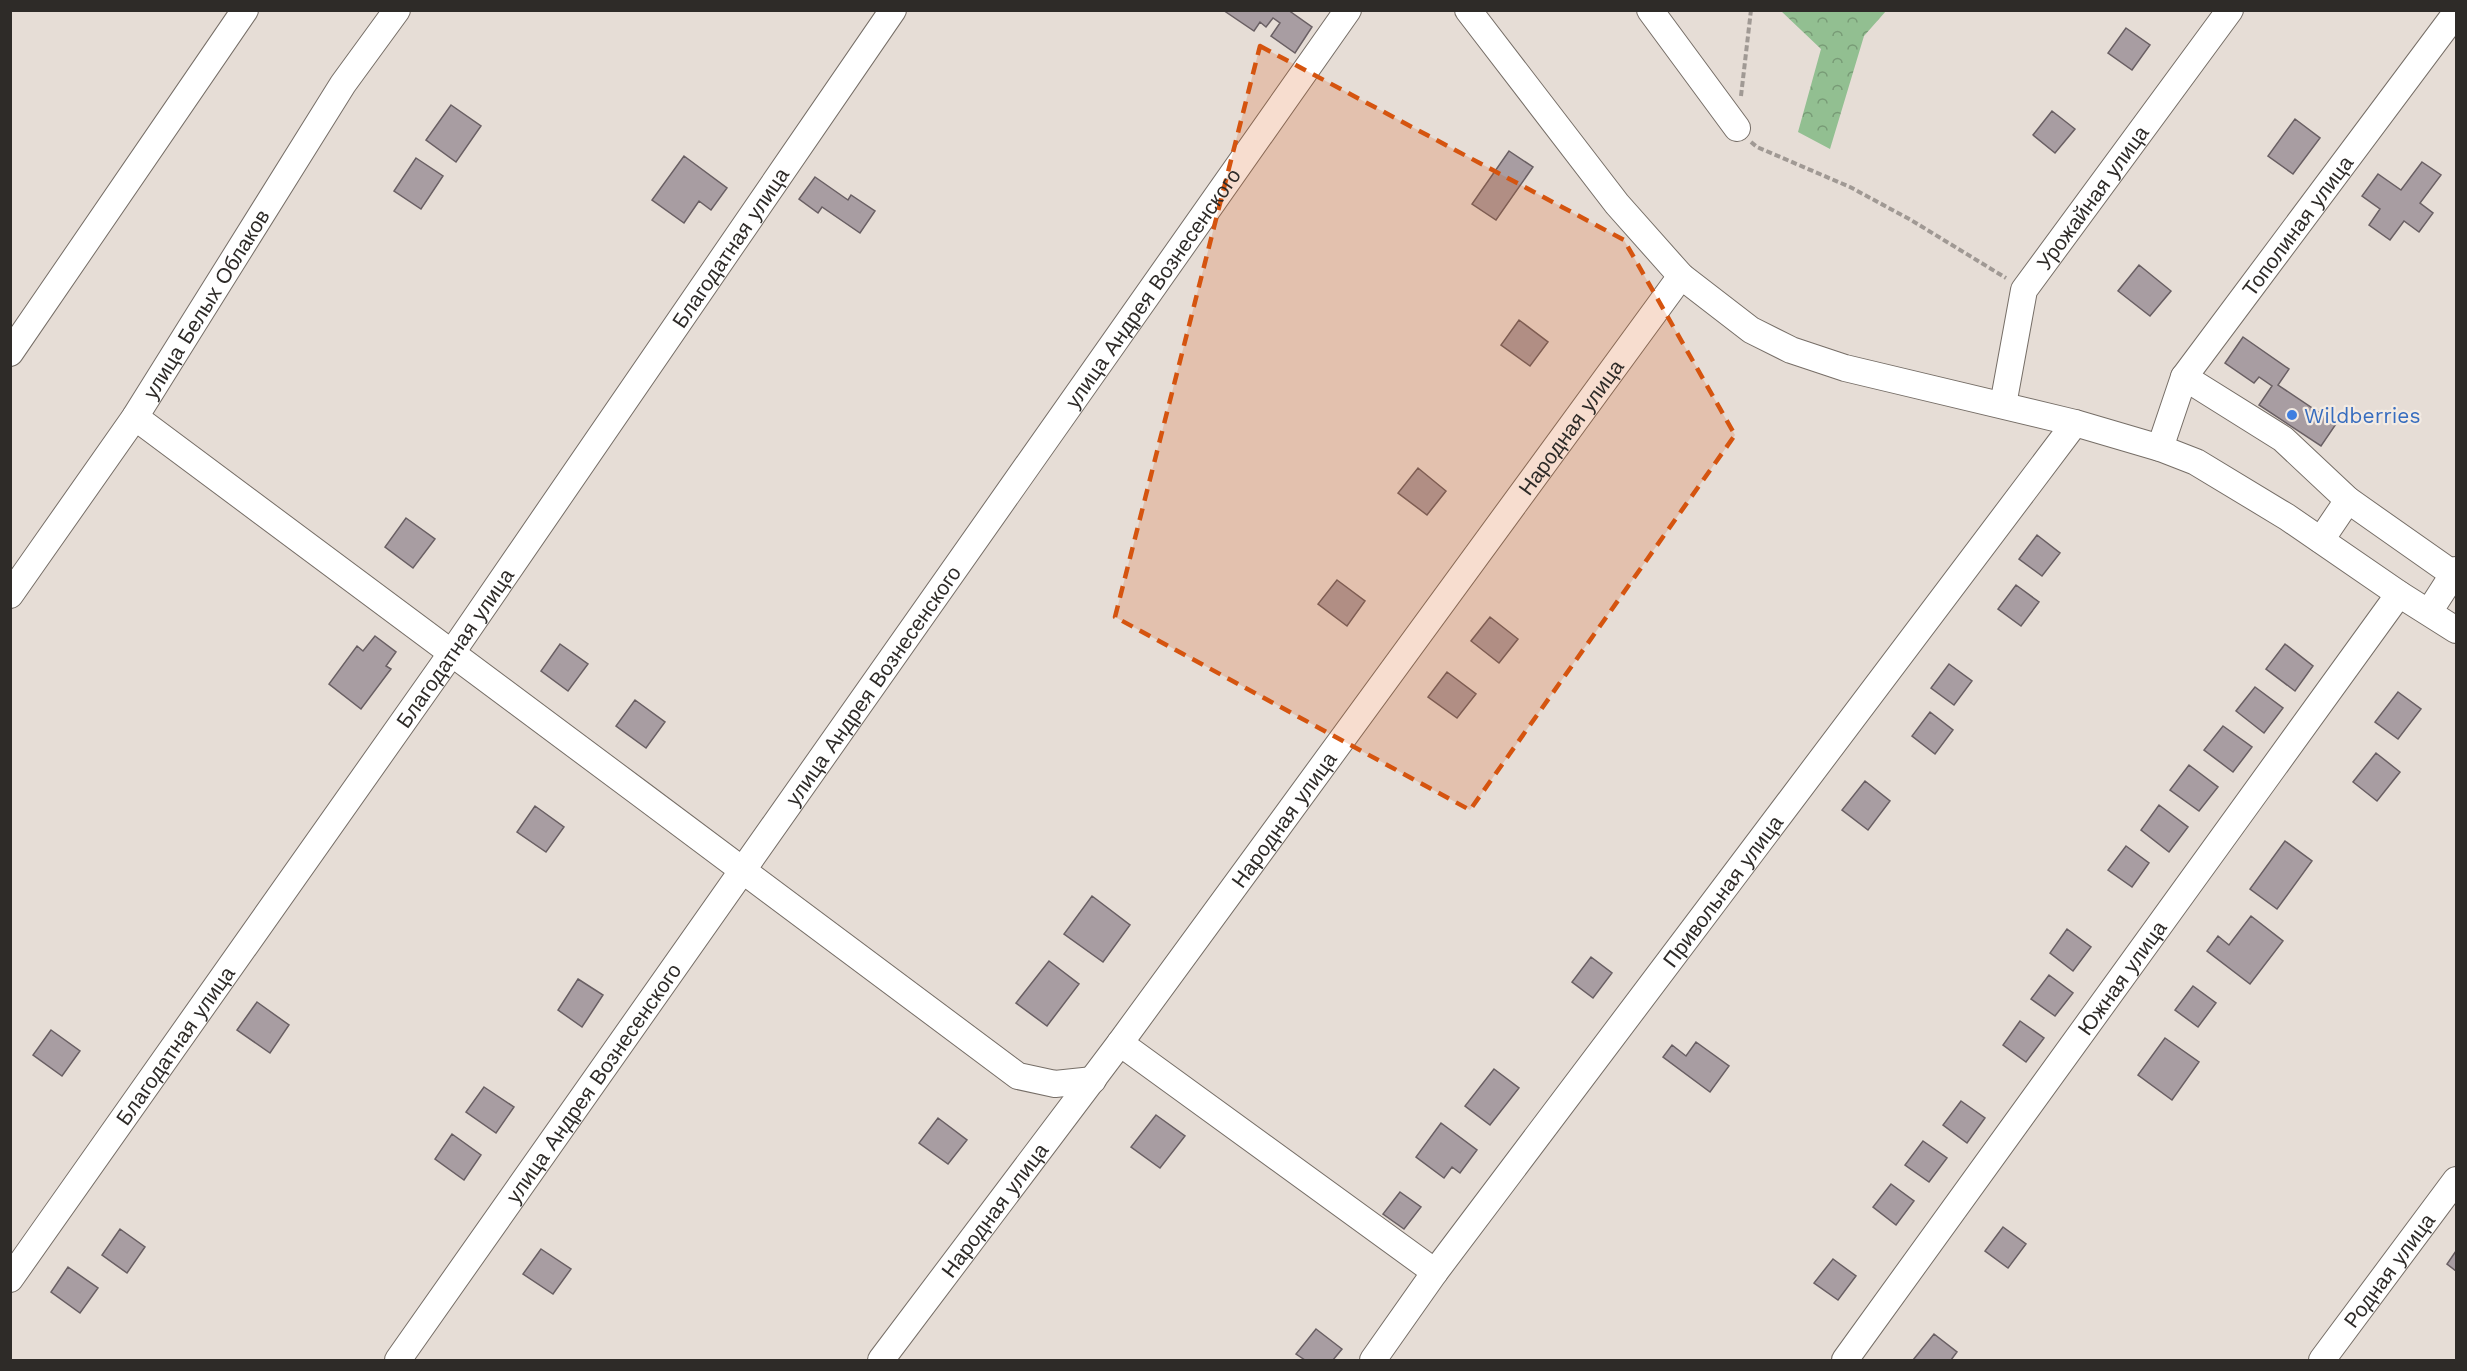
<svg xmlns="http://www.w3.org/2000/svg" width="2467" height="1371" viewBox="0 0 2467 1371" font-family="'Work Sans',sans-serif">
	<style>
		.forest { fill: url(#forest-crowns) }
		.building { fill: #a89da2; stroke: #695f63; stroke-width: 1.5 }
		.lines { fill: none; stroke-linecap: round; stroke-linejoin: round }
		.minor-casing { stroke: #766e67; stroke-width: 28 }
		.path { stroke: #a09994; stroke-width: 4; stroke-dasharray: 6 3; stroke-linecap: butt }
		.minor { stroke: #fff; stroke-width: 26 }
		.marked { fill: #d5540f; fill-opacity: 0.2; stroke: #d5540f; stroke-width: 4.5; stroke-dasharray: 12 8; stroke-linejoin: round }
		.shop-dot { fill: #3f7fe0; stroke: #f3ebe3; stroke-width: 2 }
		.labels { text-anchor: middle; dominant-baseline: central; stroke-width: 4.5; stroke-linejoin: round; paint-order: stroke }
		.street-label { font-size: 21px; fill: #2e2b28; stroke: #f3ebe3 }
		.shop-label { font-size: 21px; fill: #366cbe; stroke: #f3ebe3; text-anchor: start }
	</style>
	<defs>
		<pattern id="forest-crowns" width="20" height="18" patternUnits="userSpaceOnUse" patternTransform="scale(1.5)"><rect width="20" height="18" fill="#92bf91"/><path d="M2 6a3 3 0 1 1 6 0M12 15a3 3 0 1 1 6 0" fill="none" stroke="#789b76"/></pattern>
	</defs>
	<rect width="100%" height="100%" fill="#e6ddd6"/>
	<!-- forest -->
	<path class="forest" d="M1781,11H1886L1864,36L1830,149L1798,132L1821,49Z"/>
	<!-- building -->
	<path class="building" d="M1223,10H1288L1312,27L1295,53L1271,36L1280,23L1273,18L1266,27L1260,22L1254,31Z
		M2126,28L2150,45L2132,70L2108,53Z
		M451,105L481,126L456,162L426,140Z
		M2052,111L2075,129L2055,153L2033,135Z
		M2295,119L2320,138L2293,174L2268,156Z
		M1509,151L1533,167L1496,220L1472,204Z
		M684,156L727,188L711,210L699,201L684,223L652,200Z
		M416,158L443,176L421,209L394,191Z
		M2422,162L2441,175L2420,203L2433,213L2419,232L2404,221L2390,240L2369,225L2380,209L2362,196L2378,174L2401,190Z
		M815,177L848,200L851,195L875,211L860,233L822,207L818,213L799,199Z
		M2139,265L2171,291L2150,316L2118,291Z
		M1519,320L1548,342L1530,366L1501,345Z
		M2243,337L2289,369L2278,385L2336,424L2321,446L2259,405L2272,386L2259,377L2254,383L2225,363Z
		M1418,468L1446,491L1427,515L1398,493Z
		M406,518L435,539L413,568L385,547Z
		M2037,535L2060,553L2042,576L2019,559Z
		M1337,580L1365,601L1347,626L1318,604Z
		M2016,585L2039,602L2021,626L1998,609Z
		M1490,617L1518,639L1499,663L1471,641Z
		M375,636L396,652L386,666L391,669L361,709L329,684L357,646L363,651Z
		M560,644L588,664L568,691L541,671Z
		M2285,644L2313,666L2295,691L2266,669Z
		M1949,664L1972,681L1954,705L1931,688Z
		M1447,672L1476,694L1457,718L1428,697Z
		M2255,687L2283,708L2264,733L2236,711Z
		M2398,692L2421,709L2398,739L2375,722Z
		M635,700L665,722L646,748L616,726Z
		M1930,712L1953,730L1935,754L1912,736Z
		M2223,726L2252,747L2233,772L2204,750Z
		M2376,753L2400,772L2377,801L2353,782Z
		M2189,765L2218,787L2199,811L2170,790Z
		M1865,781L1890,801L1868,830L1842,810Z
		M2159,805L2188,827L2169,852L2141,830Z
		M535,806L564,827L546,852L517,832Z
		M2285,841L2312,861L2277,909L2250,889Z
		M2126,846L2149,863L2132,887L2108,870Z
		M1092,896L1130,925L1103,962L1064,934Z
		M2251,916L2283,941L2250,984L2207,951L2218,936L2229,945Z
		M2067,929L2091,947L2073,971L2050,953Z
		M1591,957L1612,973L1593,998L1572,982Z
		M1049,961L1079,984L1047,1026L1016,1003Z
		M2049,975L2073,993L2055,1016L2031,999Z
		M578,979L603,995L582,1027L558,1010Z
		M2193,986L2216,1003L2198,1027L2175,1010Z
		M257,1002L289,1025L270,1053L237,1030Z
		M2020,1021L2044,1038L2026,1062L2003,1045Z
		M51,1030L80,1051L62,1076L33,1055Z
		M2165,1038L2199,1062L2172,1100L2138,1075Z
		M1696,1042L1729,1066L1710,1092L1663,1057L1672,1045L1686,1056Z
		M1494,1069L1519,1088L1490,1125L1465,1106Z
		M484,1087L514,1107L496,1133L466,1112Z
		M1961,1101L1985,1118L1967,1143L1943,1125Z
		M1156,1115L1185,1136L1160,1168L1131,1147Z
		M938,1118L967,1140L948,1164L919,1143Z
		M1441,1123L1477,1150L1460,1173L1452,1167L1444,1178L1416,1157Z
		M452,1134L481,1155L464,1180L435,1159Z
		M1923,1141L1947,1158L1929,1182L1905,1165Z
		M1891,1184L1914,1201L1896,1225L1873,1207Z
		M1400,1192L1421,1207L1404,1229L1383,1214Z
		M2003,1227L2026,1244L2008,1268L1985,1251Z
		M120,1229L145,1247L127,1273L102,1255Z
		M541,1249L571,1269L553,1294L523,1274Z
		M2456,1251V1271L2447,1264Z
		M1833,1259L1856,1276L1838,1300L1814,1283Z
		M68,1267L98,1288L80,1313L51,1292Z
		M1316,1329L1342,1349L1333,1360H1305L1296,1354Z
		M1934,1334L1957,1352L1951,1360H1913Z"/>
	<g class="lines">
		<!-- minor casing -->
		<g class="minor-casing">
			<g id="minor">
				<path d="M1468,10L1617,204L1681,276L1751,330L1791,350L1845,368L2075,423L2160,448L2196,462L2287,517L2399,594L2456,630"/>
				<path d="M1650,10L1737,128"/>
				<path d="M10,353L245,10"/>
				<path d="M2184,377L2283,439L2348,500L2456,576"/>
				<path id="s1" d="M2003,405L2024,290L2230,10"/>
				<path d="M135,417C431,635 723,857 1018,1076L1055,1084L1093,1080"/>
				<path id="s2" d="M2160,448L2184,377L2456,13"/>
				<path d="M2321,540L2348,500"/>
				<path id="s3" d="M10,595L135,417L343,84L397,10"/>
				<path d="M2429,612L2456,570"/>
				<path d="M1120,1043L1435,1272"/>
				<path id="s4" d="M10,1279L453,651L893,10"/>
				<path id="s5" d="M398,1360L1348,10"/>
				<path id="s6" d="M881,1360L1120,1043L1681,276"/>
				<path id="s7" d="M1373,1360L1435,1272L2075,423"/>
				<path id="s8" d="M1845,1360L2399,594"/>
				<path id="s9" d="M2322,1360L2456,1180"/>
			</g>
		</g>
		<!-- path -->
		<path class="path" d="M1741,96L1751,10
			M1751,142L1757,147L1850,187L1911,220L2006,278"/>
		<!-- minor -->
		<use href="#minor" class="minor"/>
	</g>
	<!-- marked area -->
	<path class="marked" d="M1260,46L1624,240L1735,435L1470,810L1115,617Z"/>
	<!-- markers -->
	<circle class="shop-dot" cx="2292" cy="415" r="6"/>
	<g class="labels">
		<!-- street labels -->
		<g class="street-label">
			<text stroke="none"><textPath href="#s1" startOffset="232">Урожайная улица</textPath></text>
			<text stroke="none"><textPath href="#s2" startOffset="264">Тополиная улица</textPath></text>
			<text stroke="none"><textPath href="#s4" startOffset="1258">Благодатная улица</textPath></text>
			<text stroke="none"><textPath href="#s5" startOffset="1311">улица Андрея Вознесенского</textPath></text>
			<text stroke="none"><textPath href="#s3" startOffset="351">улица Белых Облаков</textPath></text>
			<text stroke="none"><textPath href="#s6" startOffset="1160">Народная улица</textPath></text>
			<text stroke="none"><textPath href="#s4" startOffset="772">Благодатная улица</textPath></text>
			<text stroke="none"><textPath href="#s5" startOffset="825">улица Андрея Вознесенского</textPath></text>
			<text stroke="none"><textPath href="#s6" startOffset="674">Народная улица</textPath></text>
			<text stroke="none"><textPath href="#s7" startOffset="585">Привольная улица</textPath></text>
			<text stroke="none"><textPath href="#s8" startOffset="472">Южная улица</textPath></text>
			<text stroke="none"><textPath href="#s4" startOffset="286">Благодатная улица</textPath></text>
			<text stroke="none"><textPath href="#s5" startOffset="339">улица Андрея Вознесенского</textPath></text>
			<text stroke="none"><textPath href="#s6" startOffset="188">Народная улица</textPath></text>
			<text stroke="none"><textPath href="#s9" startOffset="112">Родная улица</textPath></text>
		</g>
		<!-- shop labels -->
		<g class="shop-label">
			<text x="2304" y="415">Wildberries</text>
		</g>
	</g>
	<!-- border -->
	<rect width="2467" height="1371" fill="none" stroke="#2e2b28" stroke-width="24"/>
</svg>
